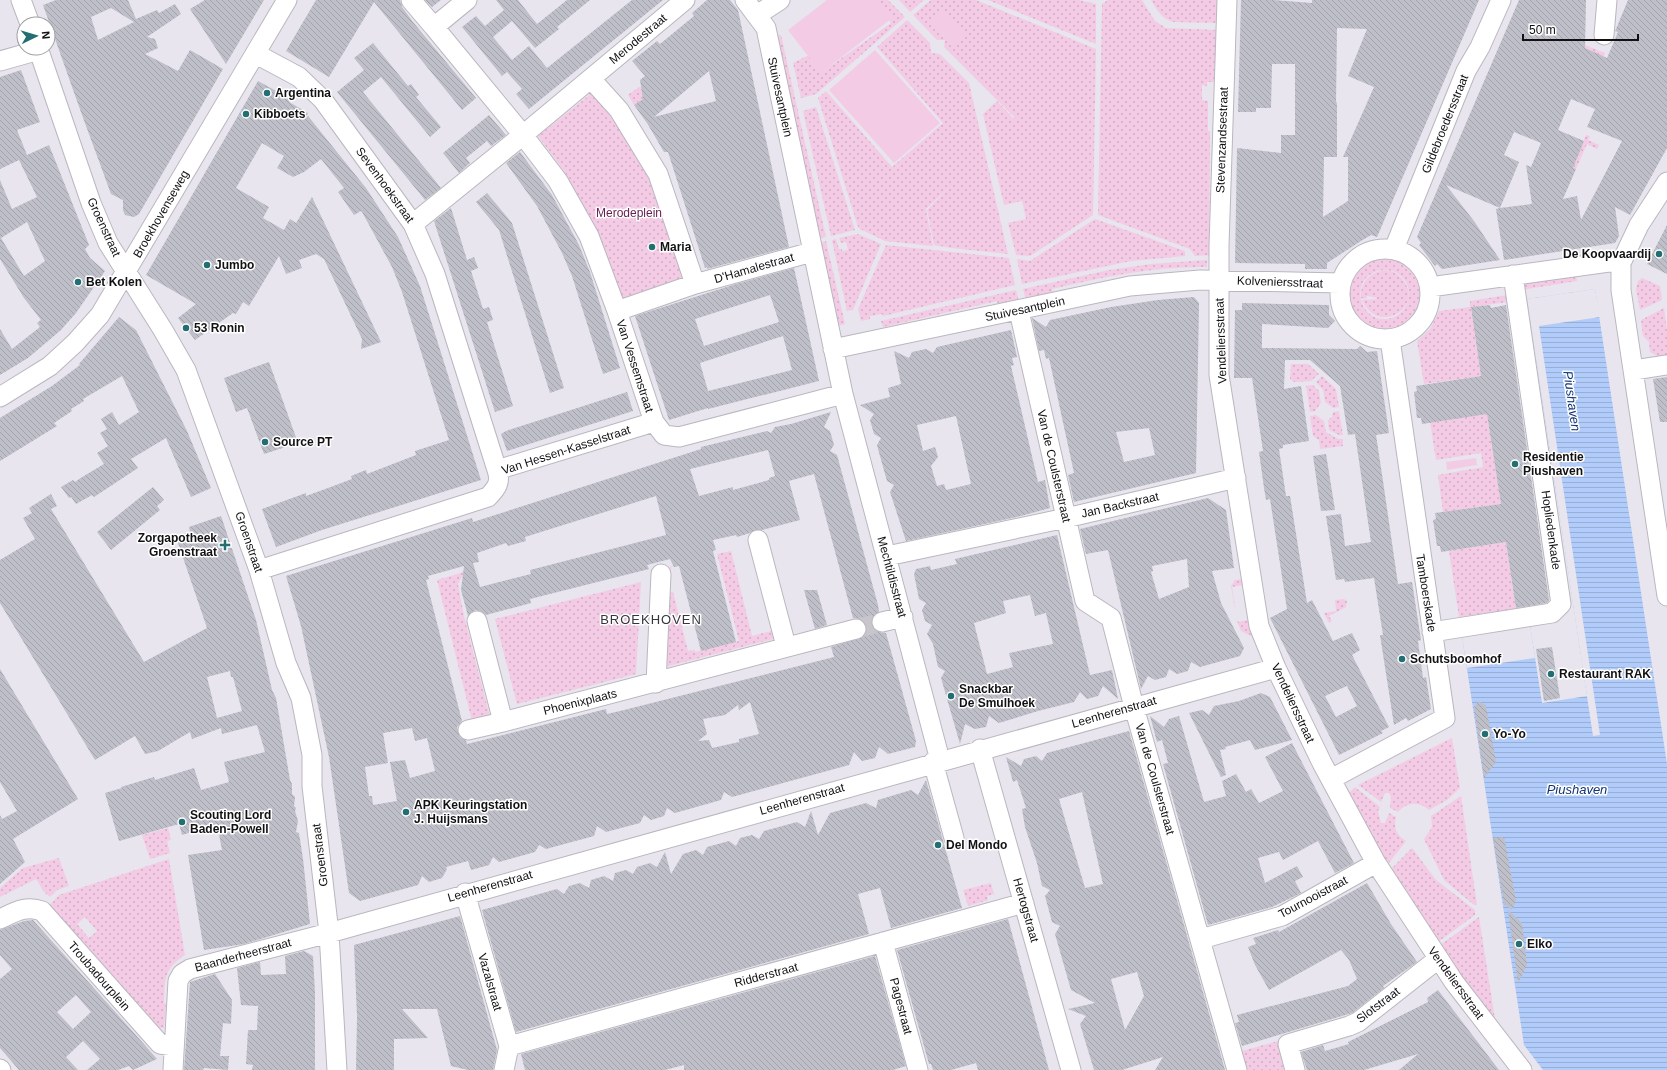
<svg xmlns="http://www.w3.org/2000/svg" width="1667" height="1070" viewBox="0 0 1667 1070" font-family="Arial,sans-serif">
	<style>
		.green { fill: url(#green-dots); fill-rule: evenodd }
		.pitch { fill: #f4cbe4 }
		.water { fill: url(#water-rules) }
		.pier { fill: #e8e5ee }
		.building { fill: url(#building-back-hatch); fill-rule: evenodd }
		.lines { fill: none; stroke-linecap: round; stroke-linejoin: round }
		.minor-tunnel { stroke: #c8c5cd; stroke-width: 19; stroke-dasharray: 19 10; stroke-linecap: butt }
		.minor-casing { stroke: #bab7bf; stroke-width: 21 }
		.minor { stroke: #fff; stroke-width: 19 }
		.poi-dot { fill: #226e72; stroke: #fff; stroke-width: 1.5 }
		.labels { text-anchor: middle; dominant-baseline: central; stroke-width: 3; stroke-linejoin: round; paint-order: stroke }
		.street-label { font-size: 12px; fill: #111013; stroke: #fff }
		.poi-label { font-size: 12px; font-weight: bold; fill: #111013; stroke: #fff; text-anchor: start }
		.park-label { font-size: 12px; fill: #682153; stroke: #fff }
		.water-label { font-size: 13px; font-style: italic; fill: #113575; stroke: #fff }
		.neighbourhood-label { font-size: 13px; letter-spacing: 1px; fill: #37353c; stroke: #fff }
	</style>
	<defs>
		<pattern id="green-dots" width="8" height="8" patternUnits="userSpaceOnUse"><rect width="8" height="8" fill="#f4cbe4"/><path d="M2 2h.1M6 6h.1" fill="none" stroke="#d0adc3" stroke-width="1.8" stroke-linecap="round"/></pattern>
		<pattern id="water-rules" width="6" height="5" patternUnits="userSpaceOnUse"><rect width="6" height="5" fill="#b1ccfa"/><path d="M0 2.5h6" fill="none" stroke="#97aed5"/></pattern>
		<pattern id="building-back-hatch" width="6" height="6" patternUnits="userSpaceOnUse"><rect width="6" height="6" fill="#bebfc8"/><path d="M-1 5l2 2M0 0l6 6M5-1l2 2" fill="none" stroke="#a2a3ab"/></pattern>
	</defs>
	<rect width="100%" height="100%" fill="#e8e5ee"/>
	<!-- green -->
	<path class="green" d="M875,0H888L905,17L816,94L801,98L793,63L809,55L822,72L891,23Z
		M899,0H924L910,12Z
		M931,0H976L1096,49L1093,215L1030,256L1016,255L1008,223L1026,219L1022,201L1004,205L983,114L997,101L1014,119L1015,118L944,47L945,40H937L913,15Z
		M988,0H1079L1096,4V44Z
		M1108,0H1142L1155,21L1166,28L1217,30L1216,82H1207V86L1202,85V100L1208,101V131H1210L1209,252H1212V255L1195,256L1190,249L1098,215L1102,4Z
		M1151,0H1218V23L1173,22C1161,18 1157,10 1151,0Z
		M907,20L930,43L931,53L940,54L969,83L1008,254L885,241L860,229L858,227L818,98L826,91L892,167L943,123L877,47ZM951,186L927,210L934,245L953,248L933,246L926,209L951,186L974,189Z
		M781,35L826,237L819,238L775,36Z
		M1585,45L1605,53L1603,58L1599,55L1585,48Z
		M639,87H641L642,93L645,97L634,105L628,95Z
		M597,89L666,200L691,284L621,305L596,233L564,171L538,136Z
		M816,107L855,230L831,236L803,111Z
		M1586,135L1590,136L1588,140L1599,145L1597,149L1587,144L1576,169L1573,168Z
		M1095,219L1185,251V256L1131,261L1022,284L1017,259L1030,261Z
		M858,234L881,244L853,310L847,311L832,240L836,239L839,249H842V251L848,250L846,242L841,243L839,238Z
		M826,241L845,324L838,326L820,243Z
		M886,245L1009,258L1015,285L883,316L882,314L870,316V319L861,321L858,309Z
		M1377,255C1430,249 1442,323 1392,333C1342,343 1325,270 1377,255ZM1381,270C1398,268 1413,283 1408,301C1406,308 1401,314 1394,317C1362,330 1344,278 1381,270Z
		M1207,260V267C1154,266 1103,277 1052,289L1053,294L1026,300L1023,289L1109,270L1151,264Z
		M1385,270C1394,271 1401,275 1405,283C1422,310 1376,335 1362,300L1376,299L1377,298L1367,296L1366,299L1361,298C1360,282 1370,272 1385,270Z
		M1576,275L1577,281L1521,290L1520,284Z
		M1642,278L1660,286L1662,300L1640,310L1636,289L1638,281Z
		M1016,290L1019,302L998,306L997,301L883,327L881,321Z
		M1507,295L1508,302L1471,307L1481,376L1424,384L1417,341L1430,329L1439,311L1470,307V301Z
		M1664,308L1667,331V357H1659L1650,352L1649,342L1643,336L1641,320Z
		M1291,364H1308L1319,374L1311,381L1294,382L1290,379Z
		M1322,376L1336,389L1339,407L1333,408L1325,402L1323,390L1316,382Z
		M1313,385L1319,391L1321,403L1315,411L1310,412L1306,386Z
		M1339,411L1343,435H1339L1329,430L1328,420L1332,417L1333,412Z
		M1487,414L1501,504L1443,512L1438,475L1483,467L1481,453L1436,460L1430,422Z
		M1316,415L1324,421L1326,432L1338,439H1343V446L1320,449L1319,440L1313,436L1310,416Z
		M1506,542L1516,609L1459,617L1449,551Z
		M731,551L752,636L775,630L777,638L665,667L670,567L673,566L671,568L669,592H673L688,651L695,650V652L739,641L717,554Z
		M464,572L458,584L464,616L490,717L472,721L437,580Z
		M1242,579L1243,585L1232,587L1237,622L1248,620L1251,636L1241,631L1237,621L1231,586L1235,580Z
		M641,582L636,674L517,704L495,619Z
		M1344,599L1347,601L1346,607L1329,616L1332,621L1329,623L1324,613L1336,611L1335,600Z
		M1452,738L1460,788L1447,800L1429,810C1419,801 1407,802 1398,812L1390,808L1391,797L1389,793H1385L1381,802L1358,785Z
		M1355,787L1380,807L1378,811L1381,823H1385L1389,813L1396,817C1393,828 1397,836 1406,841L1385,868L1349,799V793Z
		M1461,796L1477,905H1474L1444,880L1424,839L1432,827L1431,816Z
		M168,828L171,840L167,841L170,853L150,859L142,835Z
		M1412,848L1436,880L1475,910V915L1434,945L1387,873Z
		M59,858L69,886L57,890L50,897L44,892L36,879L0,897V888L23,868Z
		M169,859L185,955C163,969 165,980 164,1003L166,1004L164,1028H153L46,909L59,895ZM85,917L97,931L89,938L77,924Z
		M991,883L994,894L987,896L988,900L968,906L963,890Z
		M1479,917L1496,1026L1436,948Z
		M1282,1040L1286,1058L1281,1060L1284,1070H1243L1238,1052Z"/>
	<!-- pitch -->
	<path class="pitch" d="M827,0H878L892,18L821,73L788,30Z
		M941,11L964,35L952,47L929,23Z
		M875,50L940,123L894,163L829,90Z
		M1476,458L1477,465L1447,470L1446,462Z"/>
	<!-- water -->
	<path class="water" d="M1595,289L1667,764V1070H1543L1524,1045L1462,636L1530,625L1542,703L1587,696L1527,299Z"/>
	<!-- pier -->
	<path class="pier" d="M1595,289L1600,317L1539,326L1600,735L1593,736L1527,299Z
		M1530,625L1535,658L1467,668L1462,636Z"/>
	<!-- building -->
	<path class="building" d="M56,0H128L136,19L157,10L159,13L175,4L181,14L147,37L155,39L158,48L145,54L178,71L190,50L223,69L139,214L134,217L125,215L123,210V200L111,194L82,115L43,5ZM111,8L134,22L98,40L91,17Z
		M205,0H264L226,64L190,9Z
		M316,0H400L402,7L413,22L476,98L462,110L374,2L329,77L286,51Z
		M425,0H441L432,7Z
		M496,0H518L537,24L567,0H590L557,27L559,29L535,48L512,21L493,37L512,60L529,46L547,68L632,0H663L529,109L516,94L522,89L507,72L502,76L462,27L476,16L485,26L504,10Z
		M707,0H730L738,10L789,247L707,269V267L705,268L668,152H664L647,123L634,105L643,99L640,80L645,76L632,61L657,41L660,44L694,16L692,13ZM709,71L716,101L654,117Z
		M1241,0H1273L1312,3V0H1479L1377,237L1371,235L1361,241L1327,263V269H1305V264L1235,263L1237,148L1281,153V135H1295V64H1272L1271,108H1256V112H1238ZM1337,28L1367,29L1348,76L1374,87L1343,157H1348V201L1323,217L1324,157H1337V101L1336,104Z
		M1519,0H1586L1585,48L1607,58L1618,32L1615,31L1616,29L1628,0H1667V148L1630,215L1615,207L1619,236L1615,243L1504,260L1496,209L1500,208L1446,185L1474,221L1500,260L1442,269L1437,264L1435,266L1419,245L1421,243L1417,237ZM1571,99L1595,109L1587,127L1622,141L1581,220L1577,196L1563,199L1576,169L1573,168L1584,141L1558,130ZM1514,132L1541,143L1531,167L1526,165L1532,204L1500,208L1519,162L1504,155Z
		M373,43L408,86L411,84L419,95L416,97L441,127L430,137L381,77L363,92L441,188L425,200L337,92L364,70L354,58Z
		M21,70L40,122L17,130L27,155L49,145L89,245L85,249L90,258L105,271L76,313L61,330L28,358L0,375V329L12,349L40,327L37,323L41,320L24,298L0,259V180L12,209L37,197L19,160L0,169V77ZM27,222L45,261L24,276L1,238Z
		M258,81L291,99L289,102L308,113L306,118L308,116L366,188L398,237L420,286L481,480L322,530L276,547L262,509L306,493V496L328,488L352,479L351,476L366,470L367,474L416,455L415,451L449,440L402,292L392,267L362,212L361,211L354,215L338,192L344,188L321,159L304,172L293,177L277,168L284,156L262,143L236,188L269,207L263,218L284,230L290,219L296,223L312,197L381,342L361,349L362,339L324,259L316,254L299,260L302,268L286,274L279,256L249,306L243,302L236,314L233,313L195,340L178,318L196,304L146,275Z
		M489,115L506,135L491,146L487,141L466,158L470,163L459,173L443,153Z
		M520,152L552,195L579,245L590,272L620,368L603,374L572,276L562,253L537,206L506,163Z
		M487,193L512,223L564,388L550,393L499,230L476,202Z
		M451,208L467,260L474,257L478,268L471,271L483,309L489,307L493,320L487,322L513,406L495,412L434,221Z
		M1667,225V274L1647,264Z
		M794,268L819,381L708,409V408L669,420L635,316L736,284ZM770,295L779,322L704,346L695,319ZM783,336L792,370L708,391L700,363Z
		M1194,297L1199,303L1196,473L1074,502L1068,475L1074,473L1049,358L1046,359L1044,350L1039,351L1032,318L1046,327L1050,320L1111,307L1158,300ZM1149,428L1155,455L1124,462L1116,432Z
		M1242,303L1329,305V315L1335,321L1328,328L1262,324V348L1357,349L1360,346L1367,352L1377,351L1389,433L1376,435L1383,481L1398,584L1412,582L1421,640L1418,641L1423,678L1426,677L1431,709L1408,721L1406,718L1394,725L1380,635H1383L1374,578L1345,582L1344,579L1336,580L1326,516L1341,514L1345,546L1371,542L1355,434L1348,435L1340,386L1310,360H1285L1284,389L1301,386L1309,441L1283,445V448L1279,449L1286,496H1290L1307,603L1312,600L1333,641L1352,633L1360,650L1352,655L1389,727L1381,731L1383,733L1339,755L1270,618L1287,609L1270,499L1266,500L1264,488L1259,452L1263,451L1252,378H1234L1235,310H1242ZM1347,686L1357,706L1336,717L1325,696Z
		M1490,305L1491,308L1506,305L1549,600L1547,603L1516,608L1506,542L1441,552L1440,546H1437L1433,520L1436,519L1435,513L1501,504L1487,414L1422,424L1421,418H1417L1414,392L1417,391L1416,386L1481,376L1471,307Z
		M119,317L136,330L187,431L211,488L191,497L166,438L131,459L138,468L94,497L92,495L76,504L71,497L69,498L61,487L73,480L75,482L79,479L104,464L97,453L108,446L100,433L107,429L101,419L112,412L119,425L139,412L122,376L83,399L84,401L71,409L72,411L54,423L57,426L0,461V418L52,386L80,365L79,364Z
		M1011,330L1017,357L1012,358L1014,365L1011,366L1038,482L1045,480L1050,508L1021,516L906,541L890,492L894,485L887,481L878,449L877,445L881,438L874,434L870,420L874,414L860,405L890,397L888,388L901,384L894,351L909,358L912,352L926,349L933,353L937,347ZM956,416L971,484L946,490L944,484L937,486L931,466L938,457L935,447L923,451L917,425Z
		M269,362L298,443L264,454L247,408L236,412L224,378Z
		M1667,377V422H1660L1653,379Z
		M627,392L633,411L507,451L501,434L506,431Z
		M831,412L824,427L830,431L834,445L830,451L837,455L878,605L879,612L872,618L871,625L878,632L886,633L916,741L915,747L888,754L879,747L875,758L862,761L854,752L849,765L732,797L724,792L721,800L675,813L667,808L664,816L651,820L644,815L640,823L606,832L597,826L594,836L546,849L539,845L535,852L499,862L493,857L489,865L471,870L468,861L446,867L447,869L442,878L429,882L422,876L418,885L360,901L349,893L329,757L301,626L286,576L472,518L473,522L701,449V447L767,431L771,433L775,427L791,424ZM768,450L775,476L769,478V480L733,490V487L699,496L690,469ZM814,474L853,618L859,619L866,626L867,632L863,637L831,647L834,657L624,710L607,714L606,709L467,744L466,741L460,737L457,727L462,721L426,580L429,579L428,576L464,566L461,590L468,616L475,610L480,611L486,615L531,603L530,599L649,569L647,565L670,559L674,567L679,566L701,651L736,642L713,551L716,550L713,540L736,535L737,537L750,533L755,530H762L800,520L789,481ZM656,496L666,535L530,570L531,574L480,587L473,563L479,562L477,553L506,543L508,546L526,541L525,537ZM750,702L759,734L739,739V742L712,748L709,740L698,741L707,734L703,719L725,715L738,705L739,710ZM412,728L415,741L427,738L435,771L410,778L405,760L390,762L397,801L373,805L372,796H369L365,767L388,763L383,733Z
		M1326,454L1335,510L1321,511L1313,456Z
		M153,487L164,500L157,506L160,510L111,550L97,532Z
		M51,494L57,506L51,509L144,662L207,628L176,537L190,532L189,527L221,516L256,620L272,690L276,698L290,780L292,784V794L295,797L294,806L296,808L295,811L298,821L296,832L299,833L303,859L310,924L244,944L204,950L188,855L222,850L217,824L182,835L179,824L119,841L105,793L122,788L121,787L154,777L155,780L194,768L201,790L229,782L224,762L265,752L257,725L222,734L221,728L192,739L190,732L158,751L145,754L135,736L95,760L0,603V560L35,539L23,518L32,513L29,508ZM230,671L231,677H233L242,711L217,718L207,677Z
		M1208,498L1226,510L1234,568L1212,571L1221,603L1244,648L1240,656L1200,667L1191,662L1188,671L1177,674L1169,669L1166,677L1155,680L1148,676L1141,689L1108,550L1086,554L1080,529ZM1187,559L1189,587L1159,599L1151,572L1153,571L1152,566Z
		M1057,535L1090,675L1112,670L1118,699L1103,686L1098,696L1087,699L1080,692L1074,702L1038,711L999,723L989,716L986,727L975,729L965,724L960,744L941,678L945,671L938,667L933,644L927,634L932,625L925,621L922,610L926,603L919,599L914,574L916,569L930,566L931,570L957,564L955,559ZM1030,595L1035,616L1046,613L1053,644L1009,653L1013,667L987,674L974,623L1006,613L1003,601Z
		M804,590H817L827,625L815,629Z
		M1552,647L1560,698L1544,701L1536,649Z
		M0,669L78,799L13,839L25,862L0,884V815L2,819L17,811L0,782Z
		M1261,693L1270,697L1292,740L1255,750L1250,740L1225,747L1226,749L1220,750L1226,775L1221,777L1189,713L1202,710L1209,715L1214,706L1239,701Z
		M1479,701L1486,706L1496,762L1484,778L1474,707Z
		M1150,716L1164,727L1169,719L1179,716L1204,802L1226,796L1222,781L1236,774L1246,792L1251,789L1259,803L1283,791L1265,757L1292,743L1354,863L1335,873L1318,841L1283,860L1279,852L1258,858L1265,883L1297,866L1303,877L1295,881L1301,893L1272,907L1208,925L1163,764L1168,763L1162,740L1157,742Z
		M1129,731L1175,893L1225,1070H1155L1163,1057L1122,1070H1094L1080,1024L1086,1016L1068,1009L1095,1003L1071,990L1055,934L1060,926L1052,922L1045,896L1050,890L1042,886L1037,863L1025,827L1022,809L1026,808L1017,780L1013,782L1006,757L1021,766L1024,759L1036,756L1042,761L1047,753ZM1082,792L1103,884L1085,888L1059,799ZM1137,972L1144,996L1125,1030L1111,979Z
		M926,780L962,908L891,928L880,888L858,894L869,934L516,1032L482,910L557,889L564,894L569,886L580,883L589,888L591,880L604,876L613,881L615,873L626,870L633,874L637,867L650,863L657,867L665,852L671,874L683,854L696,850L703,855L707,847L729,841L736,846L740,838L752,835L759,839L764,831L797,822L805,827L811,811L818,835L830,813L866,803L876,808L878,800L911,790L918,795Z
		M1504,837L1516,900L1512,910L1504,904L1493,838Z
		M1367,883L1391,924L1417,962L1383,986L1384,988L1352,1013L1242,1046L1235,1023L1239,1022L1237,1015L1348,986L1357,979L1349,960L1341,950L1269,990L1255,965L1248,947L1256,944L1253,938L1278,930L1279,932Z
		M1508,910L1522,923L1527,965L1518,983Z
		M460,916L497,1050L493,1070H468L451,1066L437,1009H402L428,1038L394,1039V1070H356L357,1017L354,945Z
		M1008,919L1049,1070H978L976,1063L951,1070H933L931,1064H929L897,950Z
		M33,920L143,1043L157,1059L133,1070L129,1066L118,1070H87L100,1059L83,1041L66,1057L78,1070H19L0,1048V979L12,969L0,955V930L24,921ZM76,995L91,1012L73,1029L57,1012Z
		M304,951L313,956L315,993V1070H252L253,1065L246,1064L248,1030H257L258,1006L241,1005L237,968L260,962L261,975L286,974L285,956Z
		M875,956L906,1066L893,1070H684V1065L665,1070H525L521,1054Z
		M215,974L232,1000L231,1024L223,1023L220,1056H229L228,1070L204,1068L203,1070H184L190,982Z
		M1438,990L1499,1070H1399L1418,1054L1364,1070H1307L1301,1052L1323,1045L1325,1051L1349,1044L1348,1042L1428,1002L1427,998Z"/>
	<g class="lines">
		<!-- minor-tunnel -->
		<path class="minor-tunnel" d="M856,629L882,622"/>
		<!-- minor casing -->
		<g class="minor-casing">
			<path id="minor" d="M21,0L30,24
				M411,0L434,27
				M745,0L766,28L843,394L940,760
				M1227,0L1219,246V375L1259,626L1276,668L1322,763L1376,863L1454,982L1522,1070
				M757,15L780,0
				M1604,35L1607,0
				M38,48L91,203L108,243L163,330L186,370L259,570L286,663L301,698L312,755V786L329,933L337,1070
				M256,54L299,77L323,100L413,224L435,274L497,470
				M0,61L39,50
				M591,79L619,110L658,174L695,284L617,311L589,236L558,181L523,135L685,0
				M1667,182L1639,225L1621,263V290L1667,596
				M413,224L523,135L434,27L467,0
				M1340 294a45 45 0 1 1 90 0a45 45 0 1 1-90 0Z
				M1394,249L1466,71L1480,47L1501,0
				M695,284L812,252
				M1430,287L1616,261L1621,263
				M617,311L654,422
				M1019,311L1085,601L1111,618L1134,707L1237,1070
				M833,349L1130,286L1200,280L1341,283
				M1634,370L1667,365
				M0,397L50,366L75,343L100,315L287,0
				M758,540L786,646
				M887,556L1066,518L1236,478
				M259,570L488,497C497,488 501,482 497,470L654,422L664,435L679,437L843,394
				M477,621L503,722L856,629
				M882,622L903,617
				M1432,632L1552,613L1561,604L1513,275
				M656,683L661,574
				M468,730L503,722
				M980,749L1071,1070
				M933,762L954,838
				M1331,779L1445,718L1390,339
				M465,893L509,1046L504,1070
				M0,919C15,912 26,905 42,911L160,1044L174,1046
				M1201,939L1282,916L1376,863
				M883,942L918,1070
				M509,1046L1024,903
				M0,1069L1,1070
				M173,1070L178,981L182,974L190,969L329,933L1276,668
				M1295,1070L1288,1044L1349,1026L1358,1022L1438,959"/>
		</g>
		<!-- minor -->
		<use href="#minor" class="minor"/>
	</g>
	<!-- markers -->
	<g class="poi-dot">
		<circle cx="267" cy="93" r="4"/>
		<circle cx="246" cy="114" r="4"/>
		<circle cx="652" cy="247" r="4"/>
		<circle cx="1659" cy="254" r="4"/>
		<circle cx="207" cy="265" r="4"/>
		<circle cx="78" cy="282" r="4"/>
		<circle cx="186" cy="328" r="4"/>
		<circle cx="265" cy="442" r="4"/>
		<circle cx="1515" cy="464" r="4"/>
		<path d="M223 539h4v4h4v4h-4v4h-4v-4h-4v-4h4z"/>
		<circle cx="1402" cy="659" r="4"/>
		<circle cx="1551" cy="674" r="4"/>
		<circle cx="951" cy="696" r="4"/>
		<circle cx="1485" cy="734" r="4"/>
		<circle cx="406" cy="812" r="4"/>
		<circle cx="182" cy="822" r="4"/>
		<circle cx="938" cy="845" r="4"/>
		<circle cx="1519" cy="944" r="4"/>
	</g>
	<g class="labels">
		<!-- street labels -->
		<g class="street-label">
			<text transform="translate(638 39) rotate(-40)">Merodestraat</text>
			<text transform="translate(780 97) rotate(78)">Stuivesantplein</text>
			<text transform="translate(1445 124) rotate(-68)">Gildebroedersstraat</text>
			<text transform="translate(1222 140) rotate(-88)">Stevenzandsestraat</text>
			<text transform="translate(385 185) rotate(54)">Sevenhoekstraat</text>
			<text transform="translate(161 214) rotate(-60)">Broekhovenseweg</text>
			<text transform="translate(104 227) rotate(65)">Groenstraat</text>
			<text transform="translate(754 268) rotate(-16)">D'Hamalestraat</text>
			<text transform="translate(1280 282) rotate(2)">Kolveniersstraat</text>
			<text transform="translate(1025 309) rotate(-12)">Stuivesantplein</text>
			<text transform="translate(1221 341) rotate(-92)">Vendeliersstraat</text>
			<text transform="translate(635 366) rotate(72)">Van Vessemstraat</text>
			<text transform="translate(566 450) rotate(-18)">Van Hessen-Kasselstraat</text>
			<text transform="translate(1054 466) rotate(77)">Van de Coulsterstraat</text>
			<text transform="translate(1120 505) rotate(-13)">Jan Backstraat</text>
			<text transform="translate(1551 530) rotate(82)">Hopliedenkade</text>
			<text transform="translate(249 542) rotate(71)">Groenstraat</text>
			<text transform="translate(892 577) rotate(75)">Mechtildisstraat</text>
			<text transform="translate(1426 593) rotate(81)">Tamboerskade</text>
			<text transform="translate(580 702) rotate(-14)">Phoenixplaats</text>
			<text transform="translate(1293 703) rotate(65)">Vendeliersstraat</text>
			<text transform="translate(1114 712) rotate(-16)">Leenherenstraat</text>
			<text transform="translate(1155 779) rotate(74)">Van de Coulsterstraat</text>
			<text transform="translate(802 799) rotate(-16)">Leenherenstraat</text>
			<text transform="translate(320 855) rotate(-97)">Groenstraat</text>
			<text transform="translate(490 886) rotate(-16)">Leenherenstraat</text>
			<text transform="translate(1313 897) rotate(-28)">Tournooistraat</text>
			<text transform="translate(1026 910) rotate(74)">Hertogstraat</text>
			<text transform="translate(243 955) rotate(-15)">Baanderheerstraat</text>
			<text transform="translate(766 975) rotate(-15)">Ridderstraat</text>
			<text transform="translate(99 976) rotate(49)">Troubadourplein</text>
			<text transform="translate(490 982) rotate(74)">Vazalstraat</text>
			<text transform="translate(1456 983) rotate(54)">Vendeliersstraat</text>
			<text transform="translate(1378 1005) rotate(-37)">Slotstraat</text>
			<text transform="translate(901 1006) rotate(75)">Pagestraat</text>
		</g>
		<!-- poi labels -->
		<g class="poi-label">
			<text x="275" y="93">Argentina</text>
			<text x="254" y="114">Kibboets</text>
			<text x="660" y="247">Maria</text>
			<text x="1651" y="254" text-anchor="end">De Koopvaardij</text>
			<text x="215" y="265">Jumbo</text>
			<text x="86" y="282">Bet Kolen</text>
			<text x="194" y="328">53 Ronin</text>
			<text x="273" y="442">Source PT</text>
			<text x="1523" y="457">Residentie<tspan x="1523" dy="14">Piushaven</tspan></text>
			<text x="217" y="538" text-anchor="end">Zorgapotheek<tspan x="217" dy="14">Groenstraat</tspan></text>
			<text x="1410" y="659">Schutsboomhof</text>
			<text x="1559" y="674">Restaurant RAK</text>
			<text x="959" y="689">Snackbar<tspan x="959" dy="14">De Smulhoek</tspan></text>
			<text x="1493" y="734">Yo-Yo</text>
			<text x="414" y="805">APK Keuringstation<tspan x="414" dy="14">J. Huijsmans</tspan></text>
			<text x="190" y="815">Scouting Lord<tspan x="190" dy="14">Baden-Powell</tspan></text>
			<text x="946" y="845">Del Mondo</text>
			<text x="1527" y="944">Elko</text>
		</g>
		<!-- park labels -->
		<g class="park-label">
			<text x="629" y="213">Merodeplein</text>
		</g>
		<!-- water labels -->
		<g class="water-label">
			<text transform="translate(1572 401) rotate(82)">Piushaven</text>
			<text x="1577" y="789">Piushaven</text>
		</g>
		<!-- neighbourhood labels -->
		<g class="neighbourhood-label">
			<text x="651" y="619">BROEKHOVEN</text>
		</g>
	</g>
	<!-- north arrow -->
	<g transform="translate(36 36) rotate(85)"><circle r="19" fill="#ffffff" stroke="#a09fa1"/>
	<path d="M0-3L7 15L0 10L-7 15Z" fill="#226e72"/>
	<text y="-6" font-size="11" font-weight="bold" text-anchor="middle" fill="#111013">N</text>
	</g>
	<!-- scale -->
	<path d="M1523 34v6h115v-6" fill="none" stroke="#111013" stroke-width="2"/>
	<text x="1529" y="34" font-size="12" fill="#111013" stroke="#ffffff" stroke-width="3" paint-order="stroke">50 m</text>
</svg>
